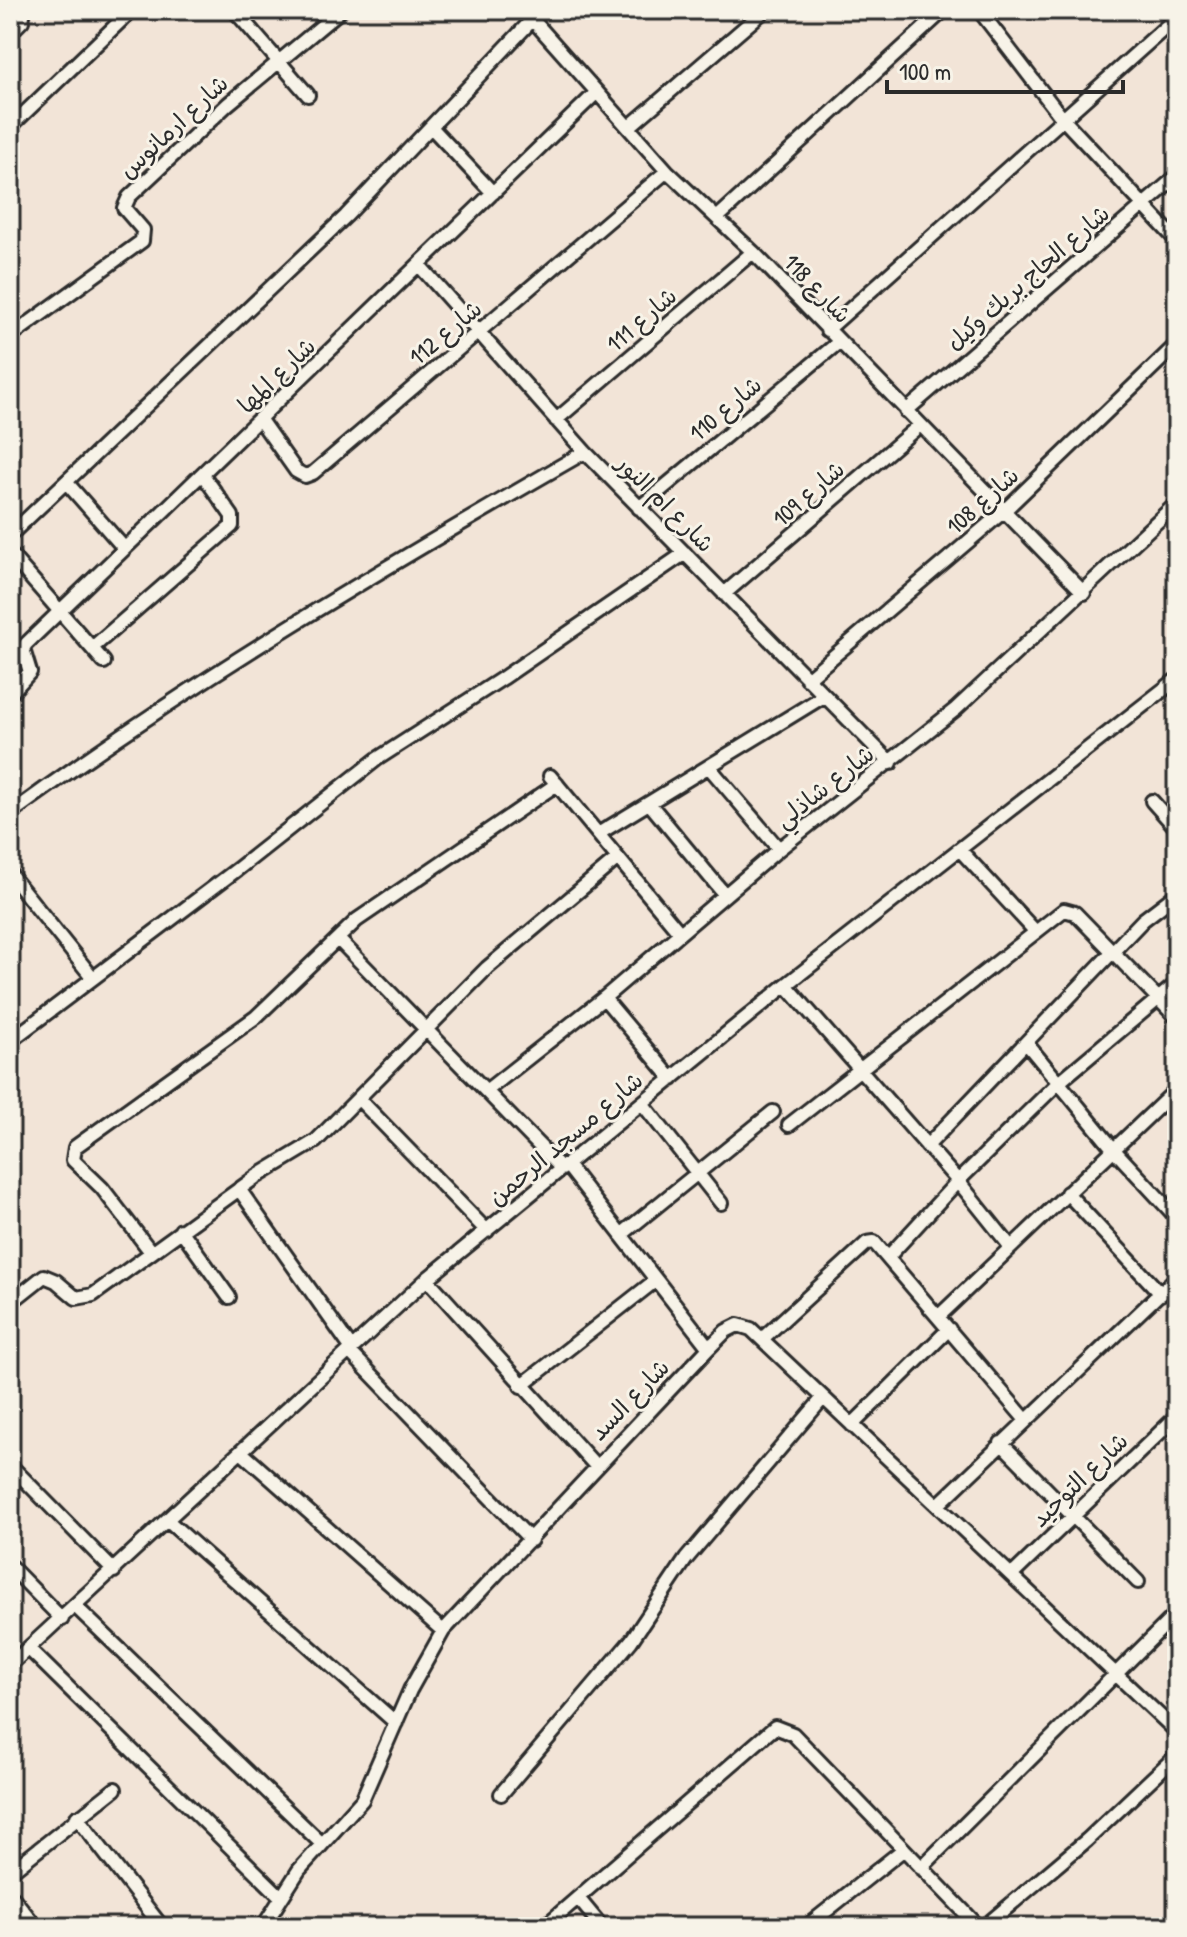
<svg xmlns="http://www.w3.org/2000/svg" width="1187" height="1937" viewBox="0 0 1187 1937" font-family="'Patrick Hand','Playpen Sans Arabic',sans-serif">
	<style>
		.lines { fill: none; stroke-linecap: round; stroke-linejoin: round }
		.street-casing { stroke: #2b2b2b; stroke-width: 18 }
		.street { stroke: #f7f3e8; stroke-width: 12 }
		.labels { text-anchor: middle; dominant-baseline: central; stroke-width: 6; stroke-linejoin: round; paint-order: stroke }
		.street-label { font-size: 24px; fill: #2b2b2b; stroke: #f7f3e8 }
	</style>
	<rect width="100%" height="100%" fill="#f2e4d7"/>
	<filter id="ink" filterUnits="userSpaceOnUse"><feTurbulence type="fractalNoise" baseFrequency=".0125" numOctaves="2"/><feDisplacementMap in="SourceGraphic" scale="16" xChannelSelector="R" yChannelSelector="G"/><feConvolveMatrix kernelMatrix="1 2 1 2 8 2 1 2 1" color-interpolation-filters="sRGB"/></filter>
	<g filter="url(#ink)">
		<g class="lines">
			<!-- street casing -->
			<g class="street-casing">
				<path id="street" d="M524,10L667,171L753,252L1084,593
					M979,10L1062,118L1177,241
					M235,11L308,95
					M10,33L22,21L24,10
					M10,127L132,10
					M431,127L493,193
					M629,127L765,10
					M717,218L944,10
					M419,265L585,452L891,763
					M827,330L1177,17
					M10,337L142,241L143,230L124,208L129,197L228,104L341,10
					M906,411L1177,176
					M260,420L296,471L305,476L313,473L667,171
					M556,420L753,252
					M67,483L124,548
					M639,508L839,342
					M10,535L346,216L533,19
					M10,554L104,662
					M724,594L920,425
					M92,648L232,526V516L203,475
					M807,679L1004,511L1177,344
					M10,694L30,672L23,649L26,644L597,92
					M709,767L779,849
					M550,776L680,933
					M1152,801L1177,829
					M649,803L725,895
					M10,814C193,680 388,565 585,452
					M598,834L824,696
					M960,850L1035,931
					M10,874L93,978
					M338,939L562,1169
					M786,985L958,1181L1010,1246
					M604,998L672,1079
					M10,1041L239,868L377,759L503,678L685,553
					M1027,1044L1115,1151L1177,1218
					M486,1091L604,998L779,849L956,709L1177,503
					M359,1099L487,1231
					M642,1103L721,1203
					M789,1125L1064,910L1075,913L1177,1018
					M927,1146L1143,920L1177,894
					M567,1165L709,1348
					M239,1189L352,1349
					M1067,1193L1161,1294
					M181,1230L229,1297
					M621,1235L773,1112
					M151,1252L102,1188L73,1160L75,1147L256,1017L357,920L557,784
					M888,1257L958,1181L1058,1083L1177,983
					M427,1279L596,1466
					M10,1303L44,1276L56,1281L76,1298L93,1295L256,1177L316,1141L487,968L618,858
					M938,1317L1177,1089
					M762,1339L867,1243L874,1242L1025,1419
					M349,1351L531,1540
					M521,1386L656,1280
					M852,1425L949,1329
					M1001,1443L1138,1582
					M241,1452L443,1631
					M10,1465L114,1571
					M938,1505L1177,1277
					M168,1521L396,1723
					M10,1566L62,1619
					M1012,1575L1177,1416
					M76,1607L322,1844
					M29,1649L280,1896
					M10,1665L427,1279L786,985L1177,679
					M501,1794L631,1641L686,1559L823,1398
					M77,1817L162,1927
					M921,1868L1177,1613
					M10,1872L115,1789
					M10,1894L36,1927
					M578,1898L602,1927
					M263,1927L299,1870L362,1800L410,1690L443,1631L709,1348L726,1331L738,1325L751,1329L1177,1732
					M544,1927L775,1727L793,1734L976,1924L984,1927L1087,1840L1177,1755
					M806,1927L904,1849"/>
			</g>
			<!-- street -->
			<use href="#street" class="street"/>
		</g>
	</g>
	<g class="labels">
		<!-- street labels -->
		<g class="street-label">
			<text transform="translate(173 126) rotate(-43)">شارع ارمانوس</text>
			<text transform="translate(1027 277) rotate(-41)">شارع الحاج بريك وكيل</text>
			<text transform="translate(818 288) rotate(46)">شارع 118</text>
			<text transform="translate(641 319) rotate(-41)">شارع 111</text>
			<text transform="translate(445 332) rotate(-40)">شارع 112</text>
			<text transform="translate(276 375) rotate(-44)">شارع المها</text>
			<text transform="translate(725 408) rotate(-40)">شارع 110</text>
			<text transform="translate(808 493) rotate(-41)">شارع 109</text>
			<text transform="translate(982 500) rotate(-42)">شارع 108</text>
			<text transform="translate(666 503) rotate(45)">شارع ام النور</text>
			<text transform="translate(824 786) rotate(-38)">شارع شاذلي</text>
			<text transform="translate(565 1138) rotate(-40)">شارع مسجد الرحمن</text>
			<text transform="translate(629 1399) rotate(-46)">شارع السد</text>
			<text transform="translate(1079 1479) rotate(-44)">شارع التوحيد</text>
		</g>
	</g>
	<!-- margin -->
	<rect width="1187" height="1937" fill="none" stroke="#f7f3e8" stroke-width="40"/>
	<rect x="20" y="20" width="1147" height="1897" fill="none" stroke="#2b2b2b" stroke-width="3" filter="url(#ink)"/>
	<!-- scale -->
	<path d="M887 80v12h236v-12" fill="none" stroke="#2b2b2b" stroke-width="4"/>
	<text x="899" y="80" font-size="24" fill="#2b2b2b" stroke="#f7f3e8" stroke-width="6" paint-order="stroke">100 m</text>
</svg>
